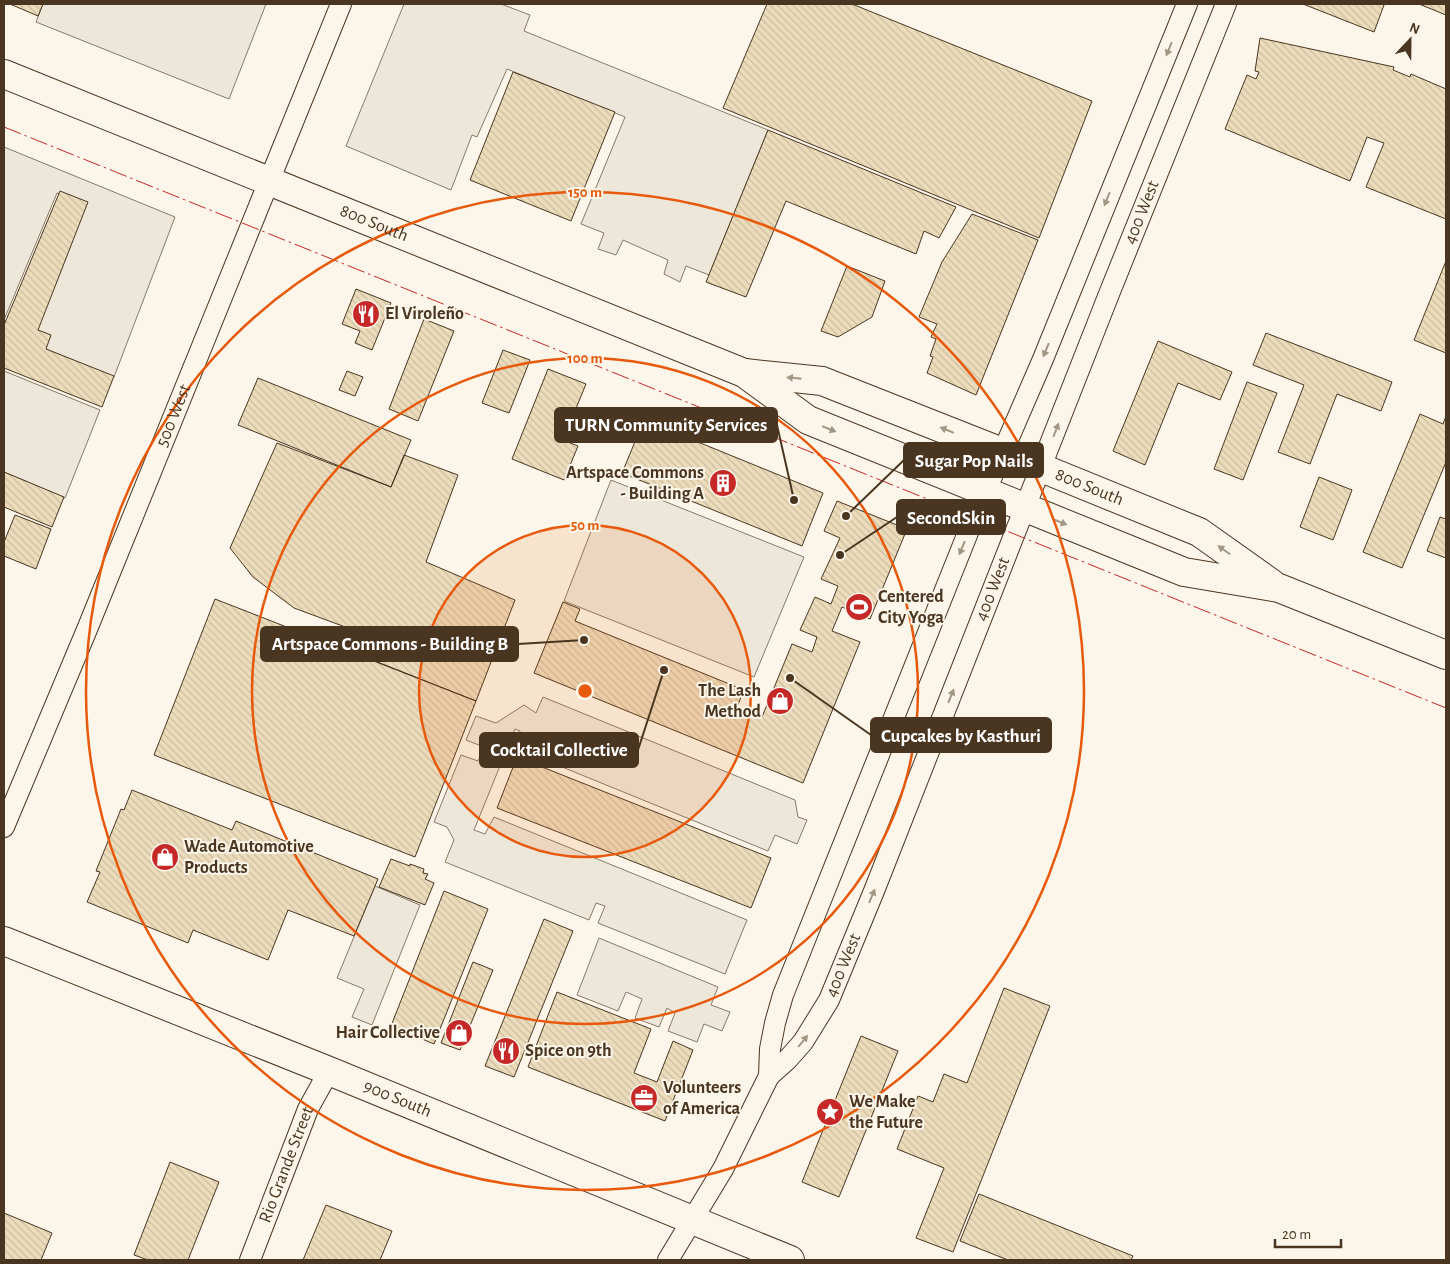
<svg xmlns="http://www.w3.org/2000/svg" width="1450" height="1264" viewBox="0 0 1450 1264" font-family="'Alegreya Sans',sans-serif">
	<style>
		.parking { fill: #ede7d9; stroke: #887966 }
		.building { fill: url(#building-back-hatch); stroke: #4a3520 }
		.lines { fill: none; stroke-linecap: round; stroke-linejoin: round }
		.street-casing { stroke: #4a3520; stroke-width: 22 }
		.secondary-casing { stroke: #4a3520; stroke-width: 30 }
		.street { stroke: #fbf6e9; stroke-width: 20 }
		.secondary { stroke: #fbf6e9; stroke-width: 28 }
		.power { stroke: #c62828; stroke-width: 1; stroke-dasharray: 18 4 2.5 4; stroke-linecap: butt }
		.oneway { fill: #a29684 }
		.ring { fill: none; stroke: #e8590c; stroke-width: 2.5 }
		.labels { text-anchor: middle; dominant-baseline: central; stroke-width: 4; stroke-linejoin: round; paint-order: stroke }
		.street-label { font-size: 18px; fill: #4a3520; stroke: #fbf6e9 }
		.poi-label { font-size: 18px; font-weight: bold; fill: #4a3520; stroke: #fbf6e9; text-anchor: start }
		.centre { fill: #e8590c; stroke: #fbf6e9; stroke-width: 2.5 }
		.ring-label { font-size: 15px; text-anchor: middle; font-weight: bold; fill: #e8590c; stroke: #fbf6e9; stroke-width: 4; stroke-linejoin: round; paint-order: stroke }
		.leader { fill: none; stroke: #4a3520; stroke-width: 2 }
		.callout-dot { fill: #4a3520; stroke: #fbf6e9; stroke-width: 2 }
		.callout { fill: #4a3520; stroke: #4a3520; stroke-width: 2 }
		.callout-label { font-size: 19px; text-anchor: middle; font-weight: bold; fill: #fff }
	</style>
	<defs>
		<pattern id="building-back-hatch" width="6" height="6" patternUnits="userSpaceOnUse" patternTransform="scale(1.25)"><rect width="6" height="6" fill="#ecdcbc"/><path d="M-1 5l2 2M0 0l6 6M5-1l2 2" fill="none" stroke="#ccbda1"/></pattern>
	</defs>
	<rect width="100%" height="100%" fill="#fbf6e9"/>
	<!-- parking -->
	<path class="parking" d="M43,4H266L229,99L36,22Z
		M404,4H501L530,15L524,31L768,130L709,275L686,266L680,282L664,274L668,260L623,240L616,255L598,249L604,233L581,224L625,117L507,69L477,137L472,135L451,190L346,146Z
		M4,147L175,217L114,377L31,343L86,204L57,193L4,320Z
		M4,371L100,410L65,498L4,472Z
		M611,480L804,557L754,677L564,601Z
		M543,697L795,800L798,817L807,820L797,844L775,835L768,851L518,749L520,731L515,729L474,830L485,834L494,817L747,920L725,974L598,923L605,906L596,903L589,920L445,862L454,840L447,827L434,822L461,755L478,761L484,747L466,740L476,716L496,723L524,705L536,713Z
		M375,886L420,905L372,1025L352,1017L364,989L337,978Z
		M599,938L718,987L711,1005L730,1012L722,1031L704,1024L697,1042L668,1031L675,1013L667,1008L659,1027L635,1018L642,999L626,992L618,1011L577,995Z"/>
	<!-- building -->
	<path class="building" d="M10,4H43L38,16Z
		M767,4H852L1092,101L1039,238L723,108Z
		M1303,4H1382L1384,5L1374,32Z
		M1419,4H1446V15Z
		M1260,38L1394,67L1393,70L1410,77L1411,74L1446,89V219L1366,187L1384,143L1367,137L1350,181L1225,129L1247,75L1256,79L1259,72L1255,71Z
		M513,72L615,112L571,221L470,180Z
		M768,130L956,207L939,238L924,231L916,254L786,201L746,297L706,282Z
		M60,191L88,202L38,330L51,335L46,349L114,376L102,407L4,368V325Z
		M972,214L1038,240L976,395L927,373L933,357L930,356L936,339L931,337L937,324L919,317L942,262Z
		M1446,261V353L1414,340Z
		M847,266L885,281L872,317L838,337L821,331Z
		M356,289L391,303L372,350L355,343L360,331L342,324Z
		M424,319L454,331L418,421L389,409Z
		M1266,333L1392,382L1381,411L1337,394L1310,464L1278,452L1304,385L1253,365Z
		M1158,341L1232,372L1220,400L1178,383L1145,465L1113,451Z
		M503,350L530,360L509,413L482,403Z
		M548,369L586,384L563,440L578,446L564,480L512,459Z
		M347,371L363,377L355,396L339,390Z
		M258,378L411,440L391,487L238,425Z
		M1247,382L1277,393L1243,480L1214,469Z
		M1420,414L1443,424L1446,416V462L1402,568L1363,552Z
		M644,420L823,493L802,546L622,473Z
		M277,443L391,487L404,455L458,475L426,562L515,600L476,701L375,661L383,641L294,608L253,577L230,548Z
		M4,472L64,497L52,527L4,507Z
		M1319,477L1352,490L1333,540L1300,527Z
		M837,501L907,529L870,619L842,607L832,631L860,642L803,783L534,673L563,602L580,609L575,621L744,690L737,707L762,717L792,644L812,652L817,637L800,630L815,597L831,604L838,586L821,579L840,538L824,531Z
		M15,515L51,529L36,569L4,556V542Z
		M1440,517L1446,519V558L1427,551Z
		M215,599L476,701L415,857L154,755Z
		M517,757L771,858L751,908L497,808Z
		M132,790L232,830L236,821L378,879L354,936L288,910L268,960L193,930L188,943L87,902L100,872L96,871L121,809L124,810Z
		M391,859L410,866V864L424,869L423,873L428,874L425,879L434,883L425,905L379,887Z
		M444,891L488,909L434,1044L391,1026Z
		M544,919L573,931L514,1077L485,1066Z
		M473,962L493,970L460,1050L441,1043Z
		M1004,988L1050,1006L953,1252L916,1238L944,1168L897,1149L918,1096L933,1102L944,1074L967,1083Z
		M557,992L651,1029L634,1073L657,1082L673,1041L693,1050L665,1121L528,1067Z
		M861,1036L898,1051L839,1197L802,1182Z
		M170,1162L219,1182L188,1260H148L134,1255Z
		M979,1194L1133,1256L1131,1260H1008L960,1241Z
		M326,1205L392,1231L380,1260H303Z
		M4,1213L52,1233L41,1260H4Z"/>
	<g class="lines">
		<!-- street casing -->
		<g class="street-casing">
			<g id="street">
				<path id="s1" d="M4,827L88,627L341,4"/>
				<path id="s2" d="M769,1076L787,1060L803,1042L829,1000L874,891L1109,294L1226,4"/>
				<path id="s3" d="M250,1260L308,1109L329,1071"/>
				<path d="M668,1260L723,1169L769,1076L770,1049L775,1023L783,995L971,525L1043,359L1187,4"/>
			</g>
		</g>
		<!-- secondary casing -->
		<g class="secondary-casing">
			<g id="secondary">
				<path id="s4" d="M4,74L744,373L808,420L1041,514L1184,572L1279,588L1446,655"/>
				<path id="s5" d="M745,373L822,381L1002,452L1199,532L1271,583"/>
				<path id="s6" d="M4,941L329,1071L790,1260"/>
			</g>
		</g>
		<!-- street -->
		<use href="#street" class="street"/>
		<!-- secondary -->
		<use href="#secondary" class="secondary"/>
		<!-- power -->
		<path class="power" d="M4,127L1446,708"/>
	</g>
	<!-- one-way arrows -->
	<defs><path id="oneway-solid" d="M-6-.8H1V-3.2L6.5 0L1 3.2V.8H-6Z" transform="scale(1.25)"/></defs>
	<g class="oneway">
		<use href="#oneway-solid" transform="translate(1169 49) rotate(112)"/>
		<use href="#oneway-solid" transform="translate(1107 199) rotate(112)"/>
		<use href="#oneway-solid" transform="translate(1046 350) rotate(112)"/>
		<use href="#oneway-solid" transform="translate(794 378) rotate(-174)"/>
		<use href="#oneway-solid" transform="translate(829 429) rotate(22)"/>
		<use href="#oneway-solid" transform="translate(947 430) rotate(-158)"/>
		<use href="#oneway-solid" transform="translate(1056 430) rotate(-69)"/>
		<use href="#oneway-solid" transform="translate(1060 522) rotate(22)"/>
		<use href="#oneway-solid" transform="translate(962 548) rotate(112)"/>
		<use href="#oneway-solid" transform="translate(1224 550) rotate(-145)"/>
		<use href="#oneway-solid" transform="translate(951 696) rotate(-68)"/>
		<use href="#oneway-solid" transform="translate(872 896) rotate(-67)"/>
		<use href="#oneway-solid" transform="translate(803 1041) rotate(-51)"/>
	</g>
	<!-- distance rings -->
	<circle cx="585" cy="691" r="166" fill="#e8590c" fill-opacity=".12"/>
	<g class="ring">
		<circle cx="585" cy="691" r="166"/>
		<circle cx="585" cy="691" r="333"/>
		<circle cx="585" cy="691" r="499"/>
	</g>
	<!-- icons -->
	<defs>
		<g id="restaurant-disc" transform="scale(1.4375)"><circle r="9.5" fill="#c62828" stroke="#fbf6e9"/><path d="M-5-6h1v4h1v-4h1v4h1v-4h1v5L-1.5 .5V6h-2V.5L-5-1ZM5-6V6H3V1.5H1.5Q1.5-4 5-6Z" fill="#fff"/></g>
		<g id="building-disc" transform="scale(1.4375)"><circle r="9.5" fill="#c62828" stroke="#fbf6e9"/><path d="M-4-6H4V6H1V3H-1V6H-4ZM-2.5-4.3h1.7v1.8h-1.7ZM.8-4.3h1.7v1.8H.8ZM-2.5-1h1.7V.8h-1.7ZM.8-1h1.7V.8H.8Z" fill="#fff"/></g>
		<g id="stadium-disc" transform="scale(1.4375)"><circle r="9.5" fill="#c62828" stroke="#fbf6e9"/><path d="M0-5a6.5 5 0 1 0 0 10a6.5 5 0 1 0 0-10ZM-3.5-1.8h7v3.6h-7Z" fill="#fff"/></g>
		<g id="shop-disc" transform="scale(1.4375)"><circle r="9.5" fill="#c62828" stroke="#fbf6e9"/><path d="M-5-2.5h2.3a2.7 3.5 0 0 1 5.4 0H5L5.5 6h-11ZM-1.5-2.5h3a1.5 2.3 0 0 0-3 0Z" fill="#fff"/></g>
		<g id="office-disc" transform="scale(1.4375)"><circle r="9.5" fill="#c62828" stroke="#fbf6e9"/><path d="M-6-3h4V-5.5h4V-3h4V5H-6ZM-1-4.5V-3h2v-1.5ZM-6 0V1H6V0Z" fill="#fff"/></g>
		<g id="sight-disc" transform="scale(1.4375)"><circle r="9.5" fill="#c62828" stroke="#fbf6e9"/><path d="M0-6L1.8-2.2L6-1.7L2.9 1.2L3.7 5.4L0 3.3L-3.7 5.4L-2.9 1.2L-6-1.7L-1.8-2.2Z" fill="#fff"/></g>
	</defs>
	<g fill-rule="evenodd">
		<use href="#restaurant-disc" x="366" y="314"/>
		<use href="#building-disc" x="723" y="483"/>
		<use href="#stadium-disc" x="859" y="607"/>
		<use href="#shop-disc" x="780" y="701"/>
		<use href="#shop-disc" x="165" y="857"/>
		<use href="#shop-disc" x="459" y="1033"/>
		<use href="#restaurant-disc" x="506" y="1051"/>
		<use href="#office-disc" x="644" y="1098"/>
		<use href="#sight-disc" x="830" y="1112"/>
	</g>
	<g class="labels">
		<!-- street labels -->
		<g class="street-label">
			<text stroke="none"><textPath href="#s2" startOffset="945">400 West</textPath></text>
			<text stroke="none"><textPath href="#s4" startOffset="399">800 South</textPath></text>
			<text stroke="none"><textPath href="#s1" startOffset="445">500 West</textPath></text>
			<text stroke="none"><textPath href="#s5" startOffset="365">800 South</textPath></text>
			<text stroke="none"><textPath href="#s2" startOffset="540">400 West</textPath></text>
			<text stroke="none"><textPath href="#s2" startOffset="135">400 West</textPath></text>
			<text stroke="none"><textPath href="#s6" startOffset="424">900 South</textPath></text>
			<text stroke="none"><textPath href="#s3" startOffset="102">Rio Grande Street</textPath></text>
		</g>
		<!-- poi labels -->
		<g class="poi-label">
			<text x="385" y="314">El Viroleño</text>
			<text x="704" y="473" text-anchor="end">Artspace Commons<tspan x="704" dy="21">- Building A</tspan></text>
			<text x="878" y="597">Centered<tspan x="878" dy="21">City Yoga</tspan></text>
			<text x="761" y="691" text-anchor="end">The Lash<tspan x="761" dy="21">Method</tspan></text>
			<text x="184" y="847">Wade Automotive<tspan x="184" dy="21">Products</tspan></text>
			<text x="440" y="1033" text-anchor="end">Hair Collective</text>
			<text x="525" y="1051">Spice on 9th</text>
			<text x="663" y="1088">Volunteers<tspan x="663" dy="21">of America</tspan></text>
			<text x="849" y="1102">We Make<tspan x="849" dy="21">the Future</tspan></text>
		</g>
	</g>
	<circle cx="585" cy="691" r="8" class="centre"/>
	<g class="ring-label">
		<text x="585" y="197">150 m</text>
		<text x="585" y="363">100 m</text>
		<text x="585" y="530">50 m</text>
	</g>
	<!-- callouts -->
	<path class="leader" d="M794 500L777 425M846 516L904 460M840 555L897 517M584 640L518 644M790 678L871 735M664 670L638 750"/>
	<g class="callout-dot">
		<circle cx="794" cy="500" r="5"/>
		<circle cx="846" cy="516" r="5"/>
		<circle cx="840" cy="555" r="5"/>
		<circle cx="584" cy="640" r="5"/>
		<circle cx="790" cy="678" r="5"/>
		<circle cx="664" cy="670" r="5"/>
	</g>
	<g class="callout">
		<rect x="555" y="408" width="222" height="34" rx="5"/>
		<rect x="904" y="443" width="139" height="34" rx="5"/>
		<rect x="897" y="500" width="108" height="34" rx="5"/>
		<rect x="261" y="627" width="257" height="34" rx="5"/>
		<rect x="871" y="718" width="180" height="34" rx="5"/>
		<rect x="480" y="733" width="158" height="34" rx="5"/>
	</g>
	<g class="callout-label">
		<text x="666" y="431">TURN Community Services</text>
		<text x="974" y="467">Sugar Pop Nails</text>
		<text x="951" y="524">SecondSkin</text>
		<text x="390" y="650">Artspace Commons - Building B</text>
		<text x="961" y="742">Cupcakes by Kasthuri</text>
		<text x="559" y="756">Cocktail Collective</text>
	</g>
	<!-- border -->
	<rect width="1450" height="1264" fill="none" stroke="#4a3520" stroke-width="10"/>
	<!-- north arrow -->
	<g transform="translate(1410 40) rotate(22)" stroke="#fbf6e9" stroke-width="4" paint-order="stroke">
	<path d="M0-4L9 19L0 12L-9 19Z" fill="#4a3520"/>
	<text y="-8" font-size="14" font-weight="bold" text-anchor="middle" fill="#4a3520">N</text>
	</g>
	<!-- scale -->
	<path d="M1275 1239v8h66v-8" fill="none" stroke="#4a3520" stroke-width="2.5"/>
	<text x="1282" y="1239" font-size="15" fill="#4a3520" stroke="#fbf6e9" stroke-width="4" paint-order="stroke">20 m</text>
</svg>
